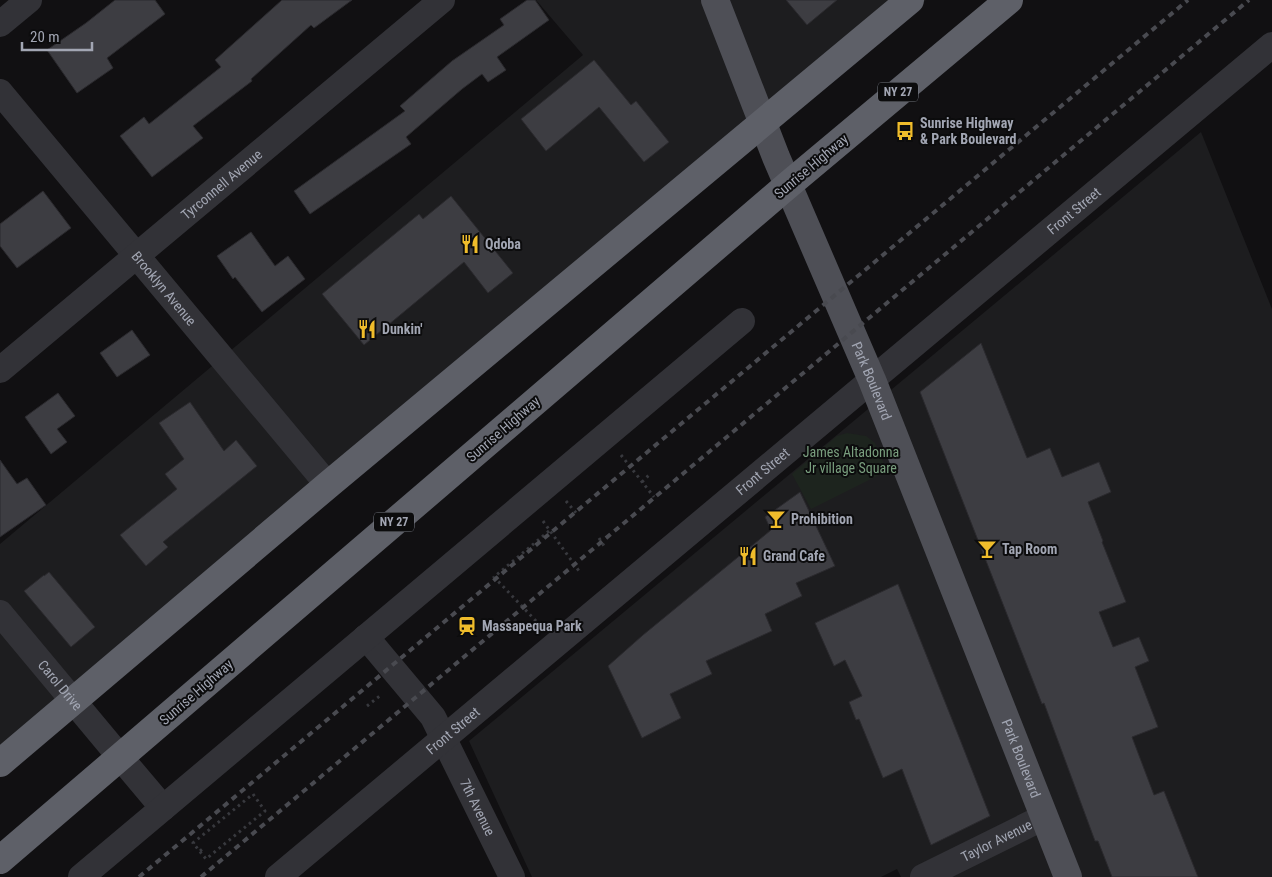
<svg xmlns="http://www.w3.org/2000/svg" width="1272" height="877" viewBox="0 0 1272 877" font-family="'Roboto Condensed',sans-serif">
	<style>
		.built { fill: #1d1d1f }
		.green { fill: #1d241e }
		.building { fill: #3d3d42; stroke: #2b2a2e }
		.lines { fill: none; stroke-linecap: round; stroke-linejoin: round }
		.path { stroke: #38393e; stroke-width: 3; stroke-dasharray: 2.5 4; stroke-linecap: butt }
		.minor { stroke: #323237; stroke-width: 26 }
		.major { stroke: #4e4f56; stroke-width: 28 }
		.highway { stroke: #5e6068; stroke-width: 28 }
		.rail { stroke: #494a50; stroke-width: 4; stroke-dasharray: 6 5; stroke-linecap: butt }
		.labels { text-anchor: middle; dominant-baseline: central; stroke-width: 4; stroke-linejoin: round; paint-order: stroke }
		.shield { fill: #0c0c0d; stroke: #757881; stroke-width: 1 }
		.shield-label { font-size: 12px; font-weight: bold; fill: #a2a6b3 }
		.poi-label { font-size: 14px; font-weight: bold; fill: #a2a6b3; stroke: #0c0c0d; text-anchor: start }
		.street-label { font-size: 14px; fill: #a2a6b3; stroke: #0c0c0d }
		.park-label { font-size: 14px; fill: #799e7e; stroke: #0c0c0d }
	</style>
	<rect width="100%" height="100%" fill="#111012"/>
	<!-- built -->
	<path class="built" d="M536,0H926L0,766V544L583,55Z
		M1201,132L1272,309V877H901L897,869L881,877H532L469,741Z"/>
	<!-- green -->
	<path class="green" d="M847,433L866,436L875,443L887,471L811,509L792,474L837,436Z"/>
	<!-- building -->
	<path class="building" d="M115,0H155L165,14L107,58L113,68L77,93L47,50L86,23Z
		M282,0H352L314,28L311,25L251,79L252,81L193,126L203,138L152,177L120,136L144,117L149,124L221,67L215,60Z
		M527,0H535L549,20L497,57L506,70L488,82L482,74L462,89L406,137L411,144L310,214L294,191L405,111L400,106L452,61L504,25L500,19Z
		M786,0H837L807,25Z
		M594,60L631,105L636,101L669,142L644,162L599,107L546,151L521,119Z
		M43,191L71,228L17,268L0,246V224Z
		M451,196L513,273L488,293L464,262L364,345L322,294L419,214L423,219Z
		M251,232L275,266L288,256L305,279L262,312L235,277L233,279L217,256Z
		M132,330L150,355L117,377L100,353Z
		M981,343L1027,458L1050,448L1062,477L1099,462L1111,492L1088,502L1103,541L1102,542L1126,602L1099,612L1113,647L1139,637L1149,661L1135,667L1158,727L1132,737L1154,795L1164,791L1198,877H1112L1098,841H1095L1044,703L1042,704L920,392Z
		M58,393L75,416L57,429L67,442L51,454L25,417Z
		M190,402L224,451L236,440L257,466L163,542L168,547L146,566L120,535L177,489L165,474L184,459L159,423Z
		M0,460L17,484L27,478L46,505L0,537Z
		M800,492L835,566L796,583L802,596L765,614L772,631L706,661L712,674L670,694L681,718L642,738L608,666L643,635L771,530L765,517Z
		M49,572L95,627L71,647L24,591L44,575V576Z
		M898,584L961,742L990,816L931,845L902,769L883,778L859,719L856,720L849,702L862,696L845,660L834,666L815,623Z"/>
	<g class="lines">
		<!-- path -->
		<path class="path" d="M621,455L654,497
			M642,482L649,475
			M566,501L577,514
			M543,521L579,571
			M599,538L606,549
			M536,621L494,577L549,531
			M367,706L381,695
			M253,794L265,811L206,859L193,843Z
			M200,851L205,847"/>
		<!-- minor -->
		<g class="minor">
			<path d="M0,24L29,0"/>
			<path id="s1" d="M0,92L328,485"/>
			<path id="s2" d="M0,370L442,0"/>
			<path id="s3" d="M0,613L120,757L163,808"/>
			<path id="s4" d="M366,637L433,717L512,877"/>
			<path d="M81,877L742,321"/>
			<path id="s5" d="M278,877L1272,45"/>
			<path id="s6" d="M923,877L1044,817"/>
		</g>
		<!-- major -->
		<path class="major" id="s7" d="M715,0L776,157L872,380L1068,877"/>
		<!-- highway -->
		<path class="highway" d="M0,763L328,485L910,0
			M0,860L788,185L1009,0"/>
		<!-- rail -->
		<path class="rail" d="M139,877L1188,0
			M201,877L1249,0"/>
	</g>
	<!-- icons -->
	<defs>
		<g id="bus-bare" transform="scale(1.5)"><path d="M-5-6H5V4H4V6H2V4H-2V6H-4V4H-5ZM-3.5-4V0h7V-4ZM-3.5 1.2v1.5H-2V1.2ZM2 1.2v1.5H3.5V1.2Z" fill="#efbc2b" stroke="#0c0c0d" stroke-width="2.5" paint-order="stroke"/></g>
		<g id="restaurant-bare" transform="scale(1.5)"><path d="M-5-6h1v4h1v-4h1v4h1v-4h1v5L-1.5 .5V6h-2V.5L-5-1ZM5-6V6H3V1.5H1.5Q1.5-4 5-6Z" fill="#efbc2b" stroke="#0c0c0d" stroke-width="2.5" paint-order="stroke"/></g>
		<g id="bar-bare" transform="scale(1.5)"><path d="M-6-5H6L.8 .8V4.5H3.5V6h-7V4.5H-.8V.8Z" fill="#efbc2b" stroke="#0c0c0d" stroke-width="2.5" paint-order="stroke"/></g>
		<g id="station-bare" transform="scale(1.5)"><path d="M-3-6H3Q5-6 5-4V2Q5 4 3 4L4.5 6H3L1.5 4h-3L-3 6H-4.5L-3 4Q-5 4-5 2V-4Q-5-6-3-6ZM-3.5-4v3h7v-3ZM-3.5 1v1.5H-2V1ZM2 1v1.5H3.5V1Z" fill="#efbc2b" stroke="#0c0c0d" stroke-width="2.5" paint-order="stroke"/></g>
	</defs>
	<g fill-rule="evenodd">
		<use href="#bus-bare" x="905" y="131"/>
		<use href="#restaurant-bare" x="470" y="244"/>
		<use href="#restaurant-bare" x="367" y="329"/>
		<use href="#bar-bare" x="776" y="519"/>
		<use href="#bar-bare" x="987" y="549"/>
		<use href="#restaurant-bare" x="748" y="556"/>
		<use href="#station-bare" x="467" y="626"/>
	</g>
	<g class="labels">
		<!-- shield labels -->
		<g class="shield">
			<rect x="878" y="82.5" width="40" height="19" rx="4"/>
			<rect x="374" y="512.5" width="40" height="19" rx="4"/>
		</g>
		<g class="shield-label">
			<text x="898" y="92">NY 27</text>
			<text x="394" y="522">NY 27</text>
		</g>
		<!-- poi labels -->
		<g class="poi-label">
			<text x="920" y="123">Sunrise Highway<tspan x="920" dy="16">&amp; Park Boulevard</tspan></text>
			<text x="485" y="244">Qdoba</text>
			<text x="382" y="329">Dunkin'</text>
			<text x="791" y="519">Prohibition</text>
			<text x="1002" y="549">Tap Room</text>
			<text x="763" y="556">Grand Cafe</text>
			<text x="482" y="626">Massapequa Park</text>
		</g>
		<!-- street labels -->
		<g class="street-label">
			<text transform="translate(811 166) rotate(-40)">Sunrise Highway</text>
			<text stroke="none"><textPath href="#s2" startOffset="289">Tyrconnell Avenue</textPath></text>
			<text stroke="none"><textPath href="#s5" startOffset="1038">Front Street</textPath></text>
			<text stroke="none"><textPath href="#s1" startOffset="256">Brooklyn Avenue</textPath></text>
			<text stroke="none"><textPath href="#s7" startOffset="412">Park Boulevard</textPath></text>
			<text transform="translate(503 429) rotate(-41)">Sunrise Highway</text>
			<text stroke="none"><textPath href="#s5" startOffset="632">Front Street</textPath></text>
			<text stroke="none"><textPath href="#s3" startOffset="94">Carol Drive</textPath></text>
			<text transform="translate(196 692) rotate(-41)">Sunrise Highway</text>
			<text stroke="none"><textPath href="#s5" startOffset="228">Front Street</textPath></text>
			<text stroke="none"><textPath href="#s7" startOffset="818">Park Boulevard</textPath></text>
			<text stroke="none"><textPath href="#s4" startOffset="205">7th Avenue</textPath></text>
			<text stroke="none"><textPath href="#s6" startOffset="82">Taylor Avenue</textPath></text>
		</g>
		<!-- park labels -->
		<g class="park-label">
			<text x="851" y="452">James Altadonna<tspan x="851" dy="16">Jr village Square</tspan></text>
		</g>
	</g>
	<!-- scale -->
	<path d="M22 42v8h70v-8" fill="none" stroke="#a2a6b3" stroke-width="2.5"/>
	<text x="30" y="42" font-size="15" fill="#a2a6b3" stroke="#0c0c0d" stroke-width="4" paint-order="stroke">20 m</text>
</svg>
